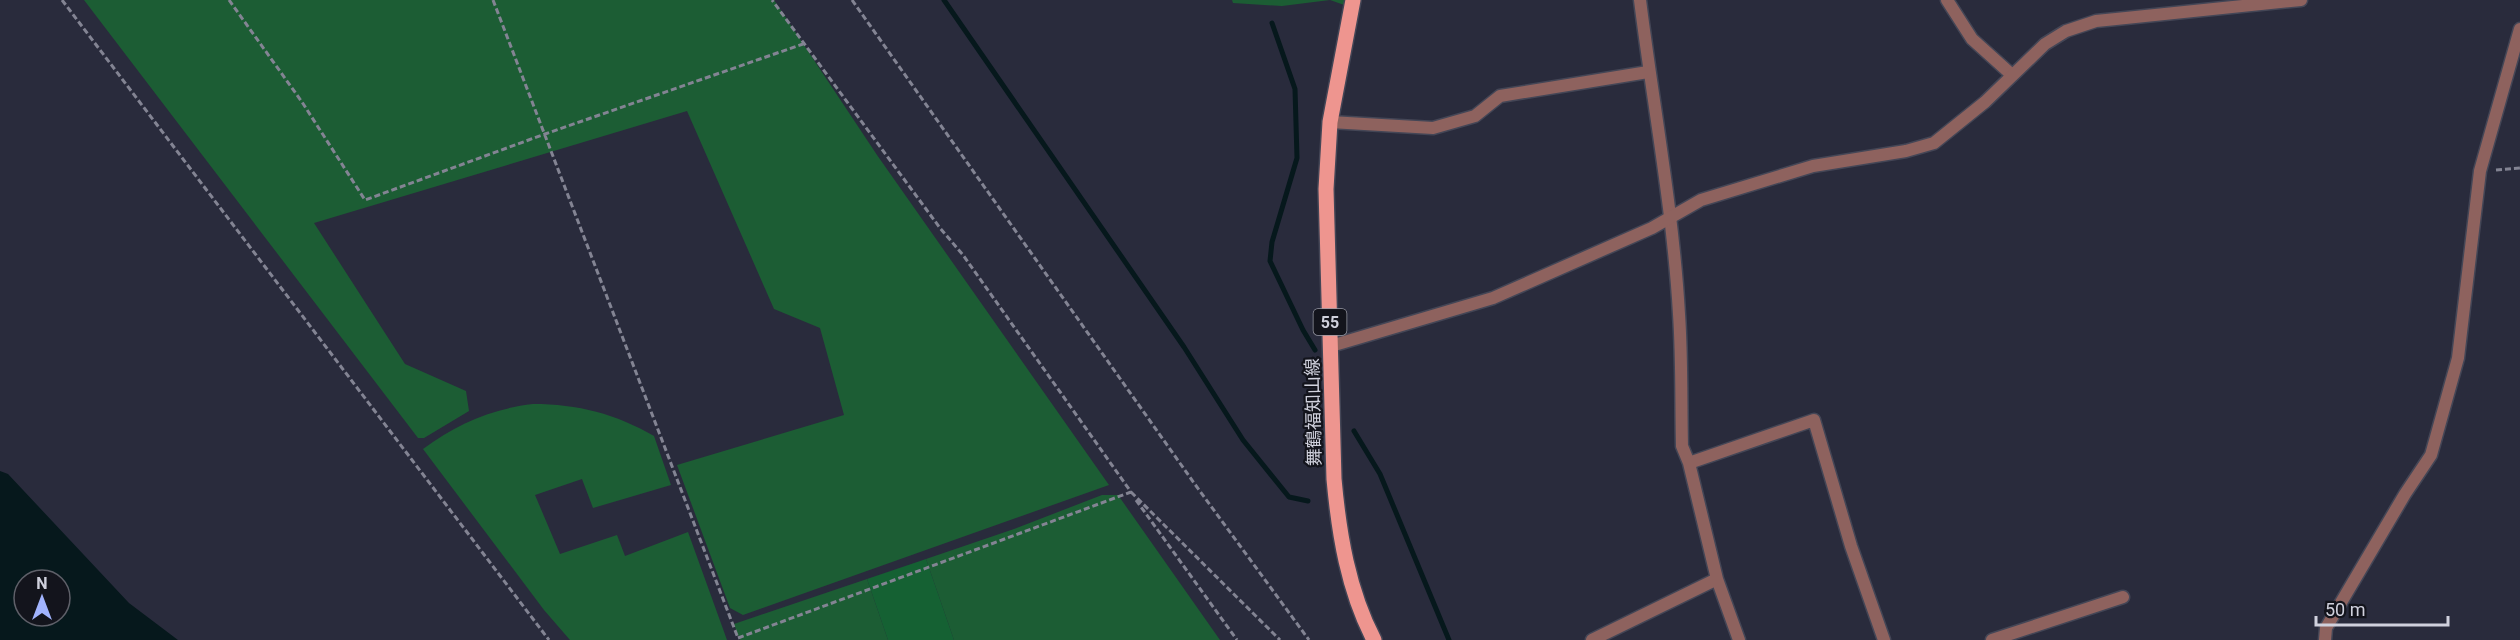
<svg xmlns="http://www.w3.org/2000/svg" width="2520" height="640" viewBox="0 0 2520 640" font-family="Roboto,'Noto Sans JP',sans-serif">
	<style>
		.green { fill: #1c5d34 }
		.forest { fill: #156133 }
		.water { fill: #06181c; fill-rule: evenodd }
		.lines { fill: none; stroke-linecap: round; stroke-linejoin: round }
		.stream { stroke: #06181c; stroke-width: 5 }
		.minor-casing { stroke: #444656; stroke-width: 15 }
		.tertiary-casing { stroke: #444656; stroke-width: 15 }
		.primary-casing { stroke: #444656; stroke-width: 18 }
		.path { stroke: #838493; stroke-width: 3; stroke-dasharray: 6 3; stroke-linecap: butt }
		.minor { stroke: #8e625e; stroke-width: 12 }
		.tertiary { stroke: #8e625e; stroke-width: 12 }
		.primary { stroke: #ee958f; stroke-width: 15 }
		.labels { text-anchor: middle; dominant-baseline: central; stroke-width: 4.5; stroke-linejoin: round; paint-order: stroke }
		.shield { fill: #13141c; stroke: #9798a3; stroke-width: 1.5 }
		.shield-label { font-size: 16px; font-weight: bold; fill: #d0d1dd }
		.street-label { font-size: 18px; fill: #d0d1dd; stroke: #13141c }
	</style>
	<rect width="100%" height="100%" fill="#292b3c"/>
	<!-- green -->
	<path class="green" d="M84,0H774L877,155L1109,485L743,615L730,608L677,465L844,415L820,328L774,309L687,111L314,223L405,364L466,391L469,411L424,438H418Z
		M1232,0H1349L1347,6L1330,0L1282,6L1233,3Z
		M533,404C578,404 616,414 654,436L671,485L593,508L582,479L535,495L560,554L617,535L625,556L688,532L727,640H570L544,610L423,449C457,424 491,409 533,404Z
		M1102,495H1118L1220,640H954L926,559L1014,529Z
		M867,579L888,640H740L734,624Z"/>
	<!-- forest -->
	<path class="forest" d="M926,559L954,640H888L867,579Z"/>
	<!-- water -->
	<path class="water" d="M0,471L8,474L129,603L178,640H0ZM24,580H60V616H24Z"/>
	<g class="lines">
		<!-- stream -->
		<path class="stream" d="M944,0L1184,347L1243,440L1289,497L1308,501
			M1272,23L1295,89L1297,158L1272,242L1270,261L1303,330L1315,350
			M1354,431L1380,474L1449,640"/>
		<!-- minor casing -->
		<g class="minor-casing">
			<path id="minor" d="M1640,0C1653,104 1673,209 1679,314C1682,358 1681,402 1682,446L1689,463L1717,579L1739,640
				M1947,0L1972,39L2012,75
				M1330,122L1433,128L1475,116L1500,96L1648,72
				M1689,463L1814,420L1851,546L1884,640
				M1592,640L1717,579
				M1992,640L2123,597
				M2325,640L2326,628L2405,494L2431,455L2458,358L2480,171L2520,29"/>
		</g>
		<!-- tertiary casing -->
		<g class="tertiary-casing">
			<path id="tertiary" d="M1331,346L1493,298L1652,228L1701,200L1813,166L1906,151L1934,143L1985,102L2045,44L2066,31L2096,21L2116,19L2301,0"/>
		</g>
		<!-- primary casing -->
		<g class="primary-casing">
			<path id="primary" d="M1353,0L1330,122L1326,189L1334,479C1339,534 1348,590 1374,640"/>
		</g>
		<!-- path -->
		<path class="path" d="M62,0L549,640
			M229,0L302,102L365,200L545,134L803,44
			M493,0L738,638
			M852,0L1194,483L1309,640
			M2496,170L2520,168
			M1131,492L1280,640
			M1136,500L1237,640
			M738,638L1131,492L963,255L940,228L772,0"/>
		<!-- minor -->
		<use href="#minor" class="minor"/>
		<!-- tertiary -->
		<use href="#tertiary" class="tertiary"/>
		<!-- primary -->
		<use href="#primary" class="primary"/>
	</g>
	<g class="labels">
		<!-- shield labels -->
		<rect class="shield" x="1313.5" y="309" width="33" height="26" rx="4.5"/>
		<g class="shield-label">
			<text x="1330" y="322">55</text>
		</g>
		<!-- street labels -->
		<g class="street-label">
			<text transform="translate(1313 412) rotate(-91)">舞鶴福知山線</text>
		</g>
	</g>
	<!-- north arrow -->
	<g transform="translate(42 598)"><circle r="28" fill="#13141c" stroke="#5f6069" stroke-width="1.5"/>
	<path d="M0-4.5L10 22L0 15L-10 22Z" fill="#a1b3fd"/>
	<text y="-9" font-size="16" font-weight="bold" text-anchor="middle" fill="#d0d1dd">N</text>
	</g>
	<!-- scale -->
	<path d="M2316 616v9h132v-9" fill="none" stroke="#d0d1dd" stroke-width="3"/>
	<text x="2325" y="616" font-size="18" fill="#d0d1dd" stroke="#13141c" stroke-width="4.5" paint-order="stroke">50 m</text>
</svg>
